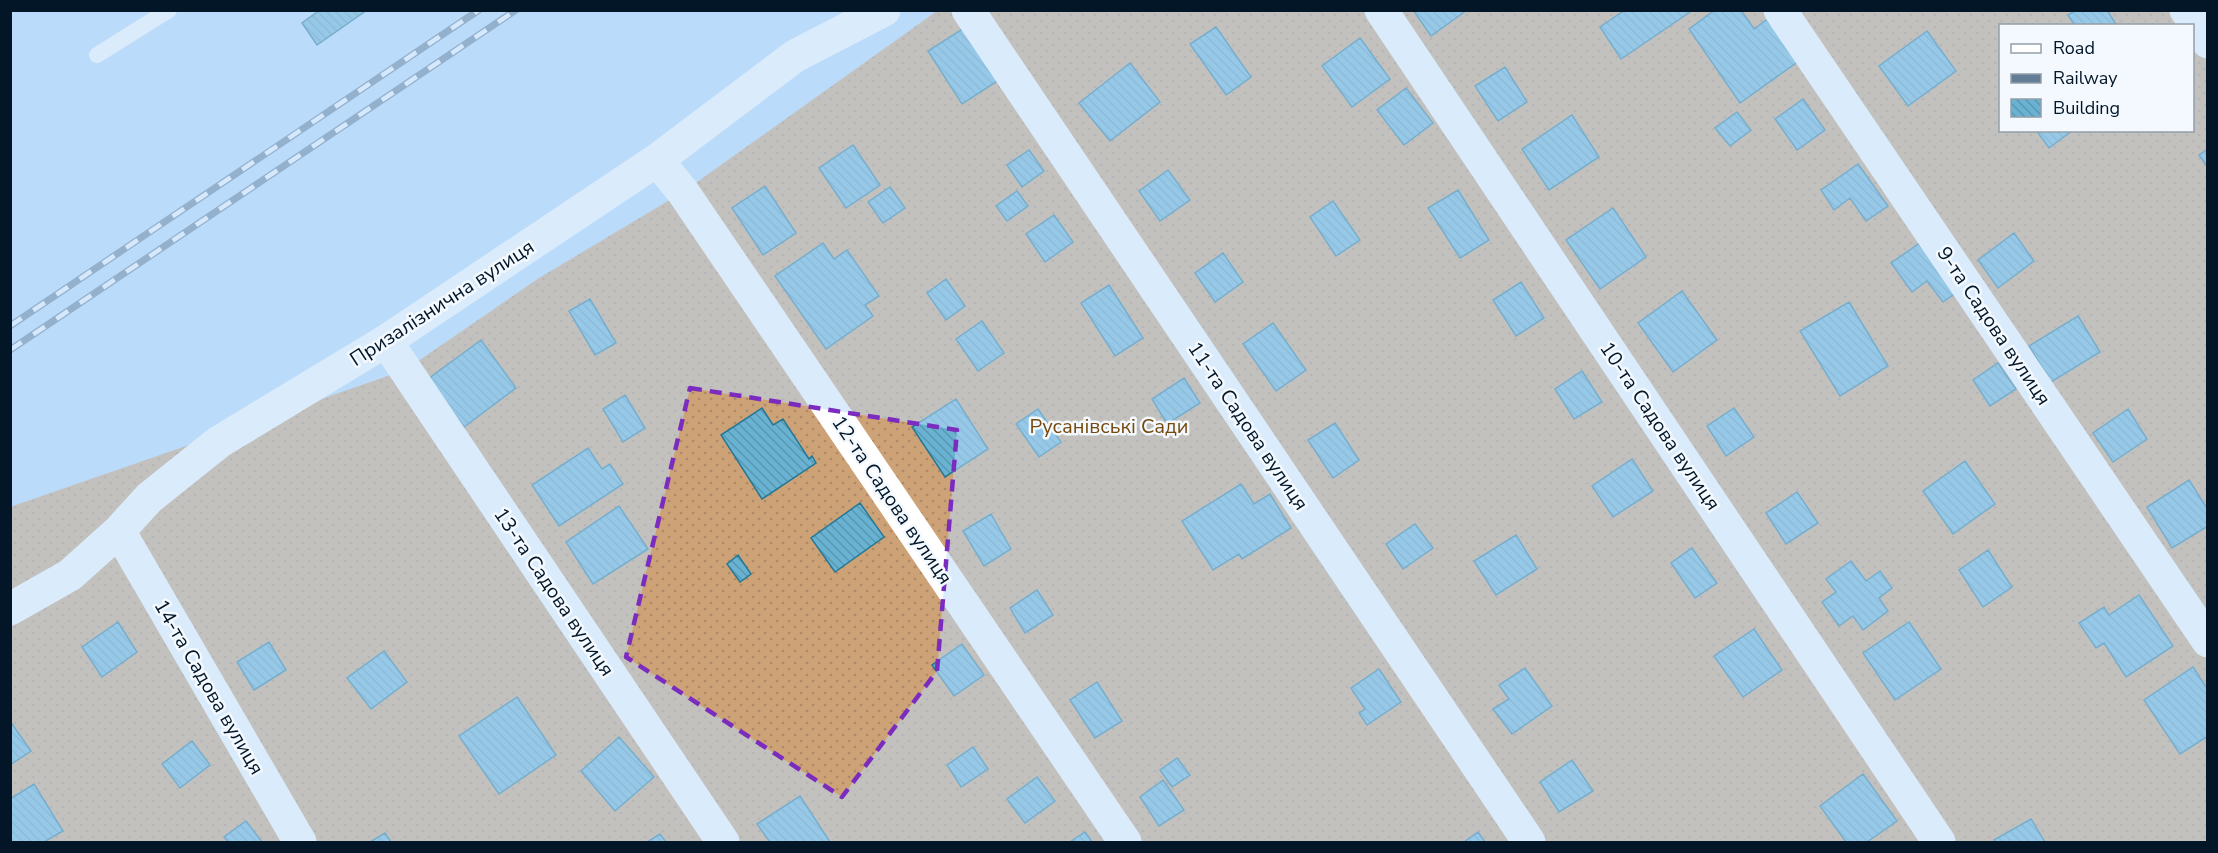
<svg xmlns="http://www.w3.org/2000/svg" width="2218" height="853" viewBox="0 0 2218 853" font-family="'Nunito Sans',sans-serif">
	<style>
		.garden { fill: url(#garden-dots); fill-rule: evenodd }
		.building { fill: url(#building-back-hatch); stroke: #247896; stroke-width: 1.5 }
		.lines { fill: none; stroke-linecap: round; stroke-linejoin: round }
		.service { stroke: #fff; stroke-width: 16 }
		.minor { stroke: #fff; stroke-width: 33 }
		.rail-casing { stroke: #637d96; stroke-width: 7 }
		.rail { stroke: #f3f9fe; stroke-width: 4.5; stroke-dasharray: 14; stroke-linecap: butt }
		.marked { fill: none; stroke: #7b2cbf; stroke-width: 4.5; stroke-dasharray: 12 8; stroke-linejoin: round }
		.labels { text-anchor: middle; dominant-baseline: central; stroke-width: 5; stroke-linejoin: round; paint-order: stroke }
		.street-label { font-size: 20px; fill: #021628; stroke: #f3f9fe }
		.park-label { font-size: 20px; fill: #76490c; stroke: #f3f9fe }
	</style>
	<defs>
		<pattern id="garden-dots" width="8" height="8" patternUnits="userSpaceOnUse" patternTransform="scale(1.5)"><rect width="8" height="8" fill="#cda276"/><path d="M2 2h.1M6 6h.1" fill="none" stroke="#ae8b66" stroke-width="1.8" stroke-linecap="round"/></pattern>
		<pattern id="building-back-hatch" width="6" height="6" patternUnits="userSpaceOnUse" patternTransform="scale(1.5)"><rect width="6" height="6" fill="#69b2d1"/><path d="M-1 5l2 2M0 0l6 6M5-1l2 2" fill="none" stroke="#5998b3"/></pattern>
	</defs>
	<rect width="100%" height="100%" fill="#bbdbfa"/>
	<!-- garden -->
	<path class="garden" d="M937,11H2207V842H11L10,507L405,370L539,278L683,192ZM2000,26H2192V130H2000Z"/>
	<!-- building -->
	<path class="building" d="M320,10H367L317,45L302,23Z
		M1413,10H1467L1431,36Z
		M1625,10H1693L1621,59L1600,27Z
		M1715,10H1741L1754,29L1769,18L1799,61L1740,103L1689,29Z
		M2076,10H2107L2117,26H2075L2068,15Z
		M1216,27L1251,77L1226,95L1190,44Z
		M964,28L999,80L962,104L928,51Z
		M1927,31L1956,71L1908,106L1879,66Z
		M1360,38L1390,79L1352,107L1322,66Z
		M1130,63L1160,102L1110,141L1079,103Z
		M1505,67L1527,102L1498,121L1475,86Z
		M1406,88L1433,123L1404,145L1377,110Z
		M1803,99L1825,130L1797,150L1775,119Z
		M1737,112L1751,130L1730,146L1715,128Z
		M1572,115L1599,157L1549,190L1522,149Z
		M2036,130H2073L2049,148Z
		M853,145L880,185L846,208L819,168Z
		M2208,149V168L2199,155Z
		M1029,150L1044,171L1022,187L1007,165Z
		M1858,164L1888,206L1866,221L1850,198L1834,210L1821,190Z
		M1168,170L1190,200L1160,221L1139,191Z
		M765,186L796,233L763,255L732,208Z
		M890,187L905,208L883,223L868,202Z
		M1458,190L1489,240L1460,258L1428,208Z
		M1017,191L1028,206L1007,221L996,206Z
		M1333,201L1360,240L1336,256L1310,217Z
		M1613,208L1646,257L1600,289L1566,240Z
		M1054,215L1073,242L1045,262L1026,234Z
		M2014,233L2034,261L1998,288L1978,260Z
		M1924,240L1960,290L1943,302L1927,281L1912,292L1891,263Z
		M823,243L834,259L847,250L879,296L865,305L873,316L826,349L775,276Z
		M1223,253L1243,282L1215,302L1195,273Z
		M946,279L965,306L946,320L927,293Z
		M1521,282L1544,318L1516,336L1493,300Z
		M1109,285L1143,338L1115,356L1081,303Z
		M1682,291L1717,340L1673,372L1638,323Z
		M590,299L616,343L595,355L569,311Z
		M1849,302L1888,366L1840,396L1800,331Z
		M2078,316L2100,352L2051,382L2029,346Z
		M982,321L1004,353L978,371L956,339Z
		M1273,323L1306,370L1276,391L1243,344Z
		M481,340L516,388L464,427L428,379Z
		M1998,363L2016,389L1990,406L1973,380Z
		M1582,371L1602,402L1574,419L1555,389Z
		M1184,378L1200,403L1167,424L1152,399Z
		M625,395L645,428L623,442L603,409Z
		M956,399L988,449L945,477L912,427Z
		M762,408L773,425L783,419L809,459L812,456L816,463L762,499L721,435Z
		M1734,408L1754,437L1726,456L1707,426Z
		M1038,409L1061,442L1039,457L1016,424Z
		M2128,409L2147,439L2113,462L2093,433Z
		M1335,423L1359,460L1333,478L1308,440Z
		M588,448L602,469L610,464L623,484L559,526L532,485Z
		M1632,459L1653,491L1613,517L1592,486Z
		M1965,461L1995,504L1953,534L1923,491Z
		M2189,480L2208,510V526L2172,548L2147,507Z
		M1241,484L1254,504L1270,494L1291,528L1242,559L1239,554L1213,570L1182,521Z
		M1797,492L1818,523L1786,544L1766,513Z
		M860,503L884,537L835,572L811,538Z
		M619,506L648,549L593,584L566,542Z
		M991,514L1011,549L984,566L963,531Z
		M1415,524L1433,548L1403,569L1386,544Z
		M1516,535L1537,569L1496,595L1474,561Z
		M1692,548L1717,583L1695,598L1671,563Z
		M1988,550L2012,587L1983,607L1959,570Z
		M738,555L751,574L740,582L727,564Z
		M1851,561L1866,581L1880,571L1892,588L1879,598L1888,611L1863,630L1853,616L1839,626L1822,602L1836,592L1826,579Z
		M1037,590L1053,615L1025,633L1010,608Z
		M2139,595L2173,646L2126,677L2104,643L2096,648L2079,623L2104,607L2109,615Z
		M118,622L137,652L102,677L82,647Z
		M1909,622L1941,669L1895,700L1863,653Z
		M1754,629L1782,670L1743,697L1714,656Z
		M269,642L286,670L254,690L237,662Z
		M962,644L984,675L954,696L932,665Z
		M384,651L407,682L371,709L347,678Z
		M2193,667L2208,690V736L2180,754L2144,700Z
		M1525,668L1552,706L1512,734L1493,709L1509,699L1499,685Z
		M1379,669L1401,702L1367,725L1359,713L1365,709L1351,688Z
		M1097,682L1122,721L1095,738L1070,700Z
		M517,697L556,755L499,794L459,736Z
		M10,721L31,751L10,765Z
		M619,737L654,777L615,811L581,771Z
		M192,741L210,765L180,788L162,764Z
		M973,747L988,769L961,787L947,765Z
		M1177,758L1190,775L1172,787L1160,770Z
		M1572,760L1593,791L1559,812L1540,782Z
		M1863,774L1897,821L1867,842H1846L1820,806Z
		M1037,777L1055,801L1025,823L1007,799Z
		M1163,780L1184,810L1159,826L1140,797Z
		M34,784L63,831L44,842H10V799Z
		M800,796L830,842H770L757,824Z
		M2031,819L2045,842H1996L1994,840Z
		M246,821L262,842H228L224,837Z
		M1085,832L1092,842H1070Z
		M1478,832L1485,842H1464Z
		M385,833L391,842H370Z
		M660,834L666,842H647Z"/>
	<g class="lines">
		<!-- service -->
		<path class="service" d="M97,55L169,10"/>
		<!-- minor -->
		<path class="minor" d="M968,10L1529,842
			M1381,10L1939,842
			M1780,10L2208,641
			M2186,10L2208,42
			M657,160L683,192L1125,842
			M386,341L723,842
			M119,531L300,842
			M10,609L70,575L119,531L149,498L219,442L386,341L657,160L795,56L884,10"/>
		<!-- rail casing -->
		<g class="rail-casing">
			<path id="rail" d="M10,326L479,10
				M10,350L516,10"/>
		</g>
		<!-- rail -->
		<use href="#rail" class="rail"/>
	</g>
	<!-- marked area -->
	<path d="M0 0H2218V853H0ZM690,388L957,430L937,671L842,797L626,657Z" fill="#bbdbfa" fill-opacity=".55" fill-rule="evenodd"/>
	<path class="marked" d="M690,388L957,430L937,671L842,797L626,657Z"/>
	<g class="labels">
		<!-- street labels -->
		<g class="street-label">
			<text transform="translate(442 303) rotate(-33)">Призалізнична вулиця</text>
			<text transform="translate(1994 326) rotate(56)">9-та Садова вулиця</text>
			<text transform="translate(1248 426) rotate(56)">11-та Садова вулиця</text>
			<text transform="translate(1660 426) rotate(56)">10-та Садова вулиця</text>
			<text transform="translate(892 500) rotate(56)">12-та Садова вулиця</text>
			<text transform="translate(554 592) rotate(56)">13-та Садова вулиця</text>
			<text transform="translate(209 687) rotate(60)">14-та Садова вулиця</text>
		</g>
		<!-- park labels -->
		<g class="park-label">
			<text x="1109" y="426">Русанівські Сади</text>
		</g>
	</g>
	<!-- border -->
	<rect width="2218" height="853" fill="none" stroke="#021628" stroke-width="24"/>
	<!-- legend -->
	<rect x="1999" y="24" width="195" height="108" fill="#f3f9fe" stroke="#939ea8" stroke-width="1.5"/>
	<rect x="2011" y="44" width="30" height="9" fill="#ffffff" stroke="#939ea8" stroke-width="1.5"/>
	<text x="2053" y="54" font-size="18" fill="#021628">Road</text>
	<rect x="2011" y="74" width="30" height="9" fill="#637d96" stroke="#939ea8" stroke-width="1.5"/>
	<text x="2053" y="84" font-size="18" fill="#021628">Railway</text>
	<rect x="2011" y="99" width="30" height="18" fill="url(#building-back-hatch)" stroke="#939ea8" stroke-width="1.5"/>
	<text x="2053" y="114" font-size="18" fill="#021628">Building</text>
</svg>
